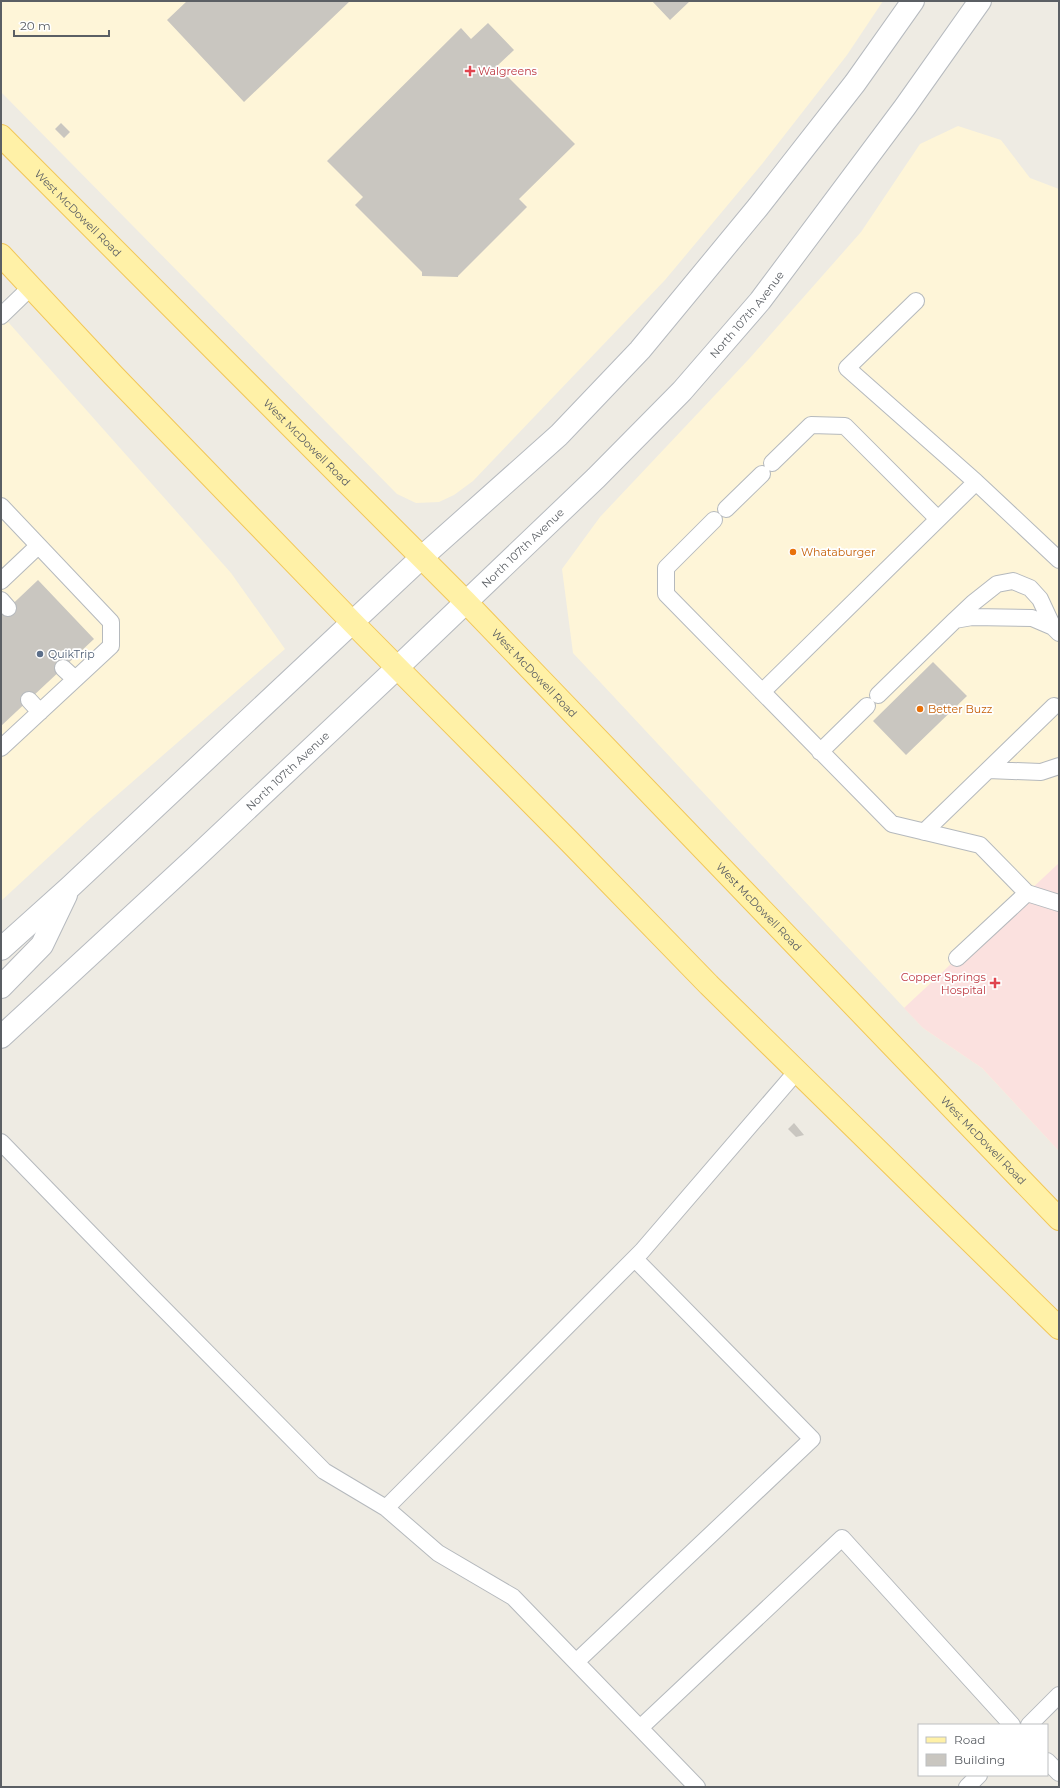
<svg xmlns="http://www.w3.org/2000/svg" width="1060" height="1788" viewBox="0 0 1060 1788" font-family="Montserrat,sans-serif">
	<style>
		.commercial { fill: #fef5d8 }
		.medical { fill: #fbe1df }
		.building { fill: #c9c6c0 }
		.lines { fill: none; stroke-linecap: round; stroke-linejoin: round }
		.service-casing { stroke: #b5b9bd; stroke-width: 18 }
		.secondary-casing { stroke: #b6babf; stroke-width: 24 }
		.primary-casing { stroke: #f2c758; stroke-width: 24 }
		.service { stroke: #fff; stroke-width: 16 }
		.secondary { stroke: #fff; stroke-width: 22 }
		.primary { stroke: #fff1a7; stroke-width: 22 }
		.health-dot { fill: #e0444e; stroke: #fff; stroke-width: 1.5 }
		.food-dot { fill: #e8710a; stroke: #fff; stroke-width: 1.5 }
		.service-dot { fill: #5c6f8a; stroke: #fff; stroke-width: 1.5 }
		.labels { text-anchor: middle; dominant-baseline: central; stroke-width: 3.5; stroke-linejoin: round; paint-order: stroke }
		.health-label { font-size: 11px; fill: #be3a42; stroke: #fff; text-anchor: start }
		.street-label { font-size: 11px; fill: #5b5f64; stroke: #fff }
		.food-label { font-size: 11px; fill: #c56008; stroke: #fff; text-anchor: start }
		.service-label { font-size: 11px; fill: #4e5e75; stroke: #fff; text-anchor: start }
	</style>
	<rect width="100%" height="100%" fill="#eeebe3"/>
	<!-- commercial -->
	<path class="commercial" d="M1,1H883L847,55L762,164L665,280L473,481L454,495L439,502L416,503L397,494L1,92Z
		M958,126L1001,140L1030,178L1059,189V1151L982,1068L923,1028L573,653L562,569L600,517L749,359L861,232L920,144Z
		M1,314L231,573L285,649L92,817L1,901Z"/>
	<!-- medical -->
	<path class="medical" d="M1059,863V1151L982,1068L923,1028L904,1008Z"/>
	<!-- building -->
	<path class="building" d="M187,1H350L244,102L167,20Z
		M652,1H690L670,20Z
		M488,23L514,50L497,66L575,144L519,199L527,207L458,276V277L422,276V272L355,205L363,197L327,161L461,28L471,39Z
		M61,123L70,132L64,138L55,129Z
		M38,580L94,639L1,726V615Z
		M933,662L967,696L906,755L873,721Z
		M794,1123L804,1135L796,1137L788,1129Z"/>
	<g class="lines">
		<!-- service casing -->
		<g class="service-casing">
			<path id="service" d="M916,301L847,368L976,482L1059,560
				M1,316L31,287
				M772,463L811,425L845,426L938,519
				M1,506L111,622V646L1,748
				M726,509L762,474
				M714,520L666,568V594L892,824L980,845L1027,893
				M1,581L38,546
				M1,600L8,608
				M955,620L973,603L997,584L1013,581L1030,588L1040,599L1053,627
				M63,668L75,679
				M762,692L976,482
				M878,695L955,620L972,617L1032,618L1053,627L1059,633
				M29,700L40,712
				M820,752L867,706
				M988,770L1041,772L1059,766
				M924,832L1054,706
				M957,958L1027,893L1059,903
				M1,1142L144,1289L324,1471L386,1508L438,1553L513,1597L697,1787
				M386,1508L642,1251L797,1071
				M576,1662L812,1439L635,1259
				M1029,1725L1059,1695
				M640,1728L842,1538L1012,1725
				M1047,1761L1059,1773
				M967,1787L979,1775"/>
		</g>
		<!-- secondary casing -->
		<g class="secondary-casing">
			<g id="secondary">
				<path d="M1,949L70,887L421,558L559,435L640,350L758,207L855,83L913,1"/>
				<path d="M1,987L42,945L66,895"/>
				<path id="s1" d="M1,1037L195,858L397,668L596,478L682,391L760,301L905,107L980,1"/>
			</g>
		</g>
		<!-- primary casing -->
		<g class="primary-casing">
			<g id="primary">
				<path id="s2" d="M1,136L466,602L1059,1219"/>
				<path d="M1,255L113,375L352,622L570,842L709,985L1059,1328"/>
			</g>
		</g>
		<!-- service -->
		<use href="#service" class="service"/>
		<!-- secondary -->
		<use href="#secondary" class="secondary"/>
		<!-- primary -->
		<use href="#primary" class="primary"/>
	</g>
	<!-- markers -->
	<g class="health-dot">
		<path d="M468 65h4v4h4v4h-4v4h-4v-4h-4v-4h4z"/>
		<path d="M993 977h4v4h4v4h-4v4h-4v-4h-4v-4h4z"/>
	</g>
	<g class="food-dot">
		<circle cx="793" cy="552" r="4"/>
		<circle cx="920" cy="709" r="4"/>
	</g>
	<circle class="service-dot" cx="40" cy="654" r="4"/>
	<g class="labels">
		<!-- health labels -->
		<g class="health-label">
			<text x="478" y="71">Walgreens</text>
			<text x="986" y="977" text-anchor="end">Copper Springs<tspan x="986" dy="13">Hospital</tspan></text>
		</g>
		<!-- street labels -->
		<g class="street-label">
			<text stroke="none"><textPath href="#s2" startOffset="109">West McDowell Road</textPath></text>
			<text stroke="none"><textPath href="#s1" startOffset="1039">North 107th Avenue</textPath></text>
			<text stroke="none"><textPath href="#s2" startOffset="433">West McDowell Road</textPath></text>
			<text stroke="none"><textPath href="#s1" startOffset="715">North 107th Avenue</textPath></text>
			<text stroke="none"><textPath href="#s2" startOffset="757">West McDowell Road</textPath></text>
			<text stroke="none"><textPath href="#s1" startOffset="391">North 107th Avenue</textPath></text>
			<text stroke="none"><textPath href="#s2" startOffset="1081">West McDowell Road</textPath></text>
			<text stroke="none"><textPath href="#s2" startOffset="1405">West McDowell Road</textPath></text>
		</g>
		<!-- food labels -->
		<g class="food-label">
			<text x="801" y="552">Whataburger</text>
			<text x="928" y="709">Better Buzz</text>
		</g>
		<!-- service labels -->
		<g class="service-label">
			<text x="48" y="654">QuikTrip</text>
		</g>
	</g>
	<!-- border -->
	<rect width="1060" height="1788" fill="none" stroke="#5b5f64" stroke-width="4"/>
	<!-- legend -->
	<rect x="918" y="1724" width="130" height="52" fill="#ffffff" stroke="#bdbfc1"/>
	<rect x="926" y="1737" width="20" height="6" fill="#fff1a7" stroke="#bdbfc1"/>
	<text x="954" y="1744" font-size="12" fill="#5b5f64">Road</text>
	<rect x="926" y="1754" width="20" height="12" fill="#c9c6c0" stroke="#bdbfc1"/>
	<text x="954" y="1764" font-size="12" fill="#5b5f64">Building</text>
	<!-- scale -->
	<path d="M14 30v6h95v-6" fill="none" stroke="#5b5f64" stroke-width="2"/>
	<text x="20" y="30" font-size="12" fill="#5b5f64" stroke="#ffffff" stroke-width="3" paint-order="stroke">20 m</text>
</svg>
